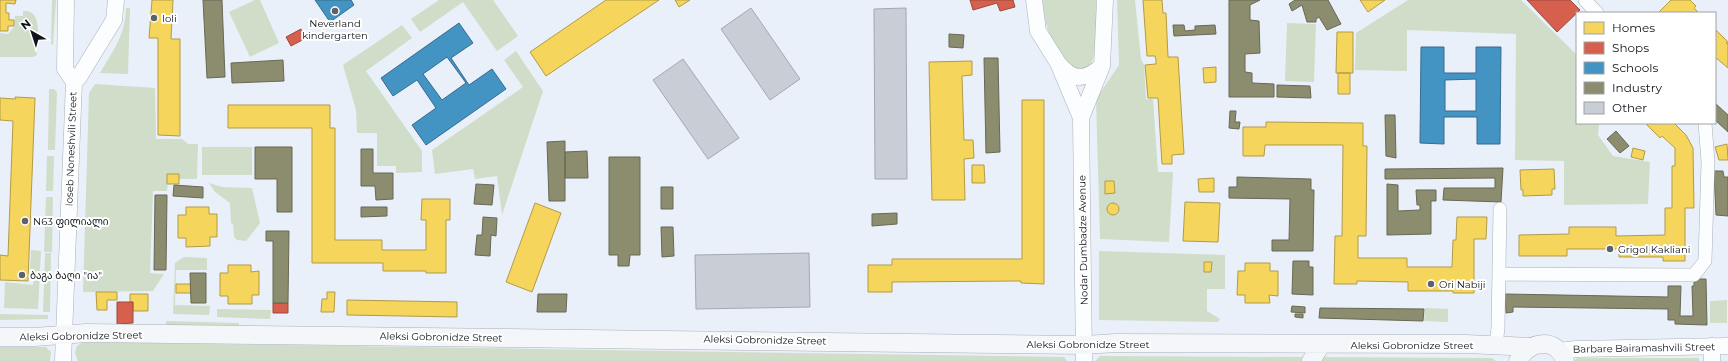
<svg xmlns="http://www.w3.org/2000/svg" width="1728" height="361" viewBox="0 0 1728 361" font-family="Montserrat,'Noto Sans Georgian',sans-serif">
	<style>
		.green { fill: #cfddc9 }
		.homes { fill: #f6d55c; stroke: #b19b48 }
		.shops { fill: #d6604d; stroke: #9b4a3e }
		.schools { fill: #4393c3; stroke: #346d91; fill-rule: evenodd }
		.industry { fill: #8c8c6e; stroke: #676855 }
		.building { fill: #c9ced6; stroke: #a3a8b0 }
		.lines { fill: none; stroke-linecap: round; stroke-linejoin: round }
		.minor-casing { stroke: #aab0b7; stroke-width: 14 }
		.tertiary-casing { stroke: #aab0b7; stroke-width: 17 }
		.secondary-casing { stroke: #aab0b7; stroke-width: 19 }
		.minor { stroke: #fcfdfe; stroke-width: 13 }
		.tertiary { stroke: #fcfdfe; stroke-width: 16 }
		.secondary { stroke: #f4f6f9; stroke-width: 18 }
		.poi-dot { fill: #5c6269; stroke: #fff; stroke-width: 1.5 }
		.labels { text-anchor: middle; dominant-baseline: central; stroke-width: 4; stroke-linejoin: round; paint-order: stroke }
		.poi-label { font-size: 10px; fill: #10151b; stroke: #fff; text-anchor: start }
		.street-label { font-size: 10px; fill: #10151b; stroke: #fff }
	</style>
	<rect width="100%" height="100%" fill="#e9f0f9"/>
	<!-- green -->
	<path class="green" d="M52,0H56L53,45L51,44Z
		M255,0H260L279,43L250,57L229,12Z
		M439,0H493L518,36L497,51L463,2L420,32L411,19Z
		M1043,0H1096C1096,19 1100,58 1086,71H1075C1054,48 1044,31 1043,0Z
		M1117,0H1135L1141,59L1144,65L1146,99H1153L1158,172H1173L1169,242L1100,239L1096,99L1119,65Z
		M1408,0H1521L1577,55V123H1599L1598,135L1613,156L1650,162L1648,204L1564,205V161L1515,160L1516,34L1407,30V71L1355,70L1356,33Z
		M126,8H130L128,74L100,73C114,49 125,36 126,8Z
		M23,11C44,9 37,41 37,55L33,57H0V33L8,34L14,27L15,16H23Z
		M1287,23L1316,24L1314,82L1285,81Z
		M402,25L412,38L366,71L422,151V172L396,173V166H377V133H357L356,110L343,65Z
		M516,51L543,91L502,215L497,176L475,179L473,169L435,174L432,150L523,87L504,60Z
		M95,84L155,88L156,139H182L188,144H198L197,179H168L167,191H153L150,273L164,274L153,291L83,292L89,93Z
		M49,89H54L57,92L55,150H48Z
		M202,147H252V175H202Z
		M47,156H54L53,191H46Z
		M209,183L222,187L252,188L260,223L246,241L237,240L234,237L233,224L231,223L230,203L215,192Z
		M46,197H53L52,252H44Z
		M31,250L41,251L38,309L4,308L5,282L33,285L34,269H30Z
		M1099,251L1225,255V289H1207V311L1220,319L1218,322L1099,320Z
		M45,253H51L50,312H43Z
		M184,257L207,258V270H176L175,305L210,306L209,315L173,314L175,263Z
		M1727,300V323H1710V301Z
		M1425,308L1448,309V322L1424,321Z
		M217,309L271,310L270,319L217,317Z
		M0,314L48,315V319L0,320Z
		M166,321L239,323V326L166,325Z
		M83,342L1064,357L1067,361H78L75,353L77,346Z
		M0,347H46L51,352L50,361H0Z
		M1100,356L1492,358L1496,361H1095Z
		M1577,358H1699V361H1574Z"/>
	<!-- homes -->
	<path class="homes" d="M0,0H16L15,4L6,3V13H9V20H14V26H8V31H0Z
		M152,0H173L171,39H180V136L158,135V38H149Z
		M606,0H659L546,76L530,52Z
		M675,0H690L679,7Z
		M1143,0H1162L1163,13H1166L1168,57H1178L1184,154L1172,155V164H1162L1158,98H1148L1145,65L1156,64V60L1155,56H1147Z
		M1360,0H1385L1368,12Z
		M1671,0H1690L1696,6L1694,8L1699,13H1658Z
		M1715,29L1728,42L1726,43L1728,44V68L1715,57Z
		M1337,32H1353V73H1336Z
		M972,61V75L962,76L964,140H973L974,158L964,159L965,200H932L929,62Z
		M1216,67V82L1204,83L1203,68Z
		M1338,73H1350V94H1338Z
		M15,97L35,98L28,281L0,280V255L8,256L13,121L0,120V98L16,99Z
		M1022,100H1044V284L1021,283V281H1018L892,282V292H868V265H892V259H1022Z
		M228,105H330V128H335V240H382V250H426V220H421L422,199H450V220H446V273H426V271H383V263H312V128H228Z
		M1266,122L1363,123V146H1367L1366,236H1358V258H1407V267H1452L1453,240H1456L1457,217H1487L1486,239H1474V293H1453V291H1408V282L1357,281V284H1334L1335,236H1342L1343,145H1265L1264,156H1243V127H1266Z
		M1645,123H1674L1686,135L1693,148L1694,208H1685V261H1663V257H1619V249H1567V256H1519V235L1569,234V227H1616V236L1665,235V208H1672V166H1675V148L1662,136L1660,138Z
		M1727,144L1728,160H1719L1715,147Z
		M1633,148L1645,151L1643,160L1631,157Z
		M972,165H984L985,183H972Z
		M1554,169L1555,189H1552V195L1523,196V190H1521L1520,170Z
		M167,174H179V184H167Z
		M1214,178V192H1199L1198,179Z
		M1105,181H1114L1115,193L1105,194Z
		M1185,202L1220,203L1218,242L1183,241Z
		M535,203L561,213L532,292L506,282Z
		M1107 209a6 6 0 1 1 12 0a6 6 0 1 1-12 0Z
		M186,207H209V214H217V237H210V246L186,247V238H178V215H186Z
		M1204,262H1212L1211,272H1204Z
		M1245,263H1270V271H1278V296L1269,295L1270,303H1245V295H1237L1238,271H1245Z
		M228,265H251V272L259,271V295H252V304H228V296H220V273H228Z
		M176,284H191V293H176Z
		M96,292H117V300H107V310H97Z
		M327,292H335L334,312H321L322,299H327Z
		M130,294H148V311H133V302H130Z
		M347,300L457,302V317L347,315Z"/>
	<!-- shops -->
	<path class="shops" d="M970,0H1013L1015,7L1000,11L997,3L973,10Z
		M1527,0H1570L1580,10L1557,32Z
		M301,29L306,38L291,46L286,37Z
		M117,302H133V323L117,324Z
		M273,303H288V313H273Z"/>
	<!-- schools -->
	<path class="schools" d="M315,0H351L354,5L330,22Z
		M459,23L473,43L451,58L469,85L492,69L506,89L426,145L412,125L436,108L417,80L393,96L381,78ZM447,57L466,83L442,100L423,74Z
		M1421,47H1444V73H1476V47H1501L1500,144H1477V117H1444V144L1420,143ZM1476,79V111H1445V80Z"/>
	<!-- industry -->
	<path class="industry" d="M203,0H222L225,77L207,78Z
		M1229,0H1260L1250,5V20L1259,21L1260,53L1245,54V72L1252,73V83L1274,84V97H1229Z
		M1295,0H1328L1341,24L1327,30L1319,17L1316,19V22H1307L1302,5L1292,11L1289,4Z
		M1173,25H1184L1185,31L1195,30V26L1215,25L1216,34L1174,36Z
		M949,34L964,35L963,48L949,47Z
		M984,58H998L1000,152L986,153Z
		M283,60L284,81L232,83L231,63Z
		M1277,85L1310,86L1311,98L1277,97Z
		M1715,103L1728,115V132L1715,120Z
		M1230,111H1236L1235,122H1240L1239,129L1229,128Z
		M1385,115H1395L1396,158L1386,156Z
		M1616,131L1629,146L1620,153L1607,139Z
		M565,141V201H549L547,142Z
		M255,147H292V212H277V179H255Z
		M361,149H373V173H393V199L376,200L375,186H361Z
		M587,151L588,178H565V152Z
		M609,157H640V255H630L629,266H618V255H609Z
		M1503,168L1501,202L1443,200L1444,188H1495V178L1385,179V169Z
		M1714,171H1723L1724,177H1728V216L1716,215Z
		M1237,177L1311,179V190H1314L1313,251H1272V240H1289L1290,199L1229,198V187H1237Z
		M476,184L494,185L492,205L474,204Z
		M1387,184L1398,185V211L1420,210V205H1417L1416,190H1436V201H1431V234L1387,235Z
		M174,185L203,187V198L173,196Z
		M661,187H673V209H661Z
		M155,195H167L166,270H154Z
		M361,207H387V216L361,217Z
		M897,213V224L872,226V214Z
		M483,217L497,218L496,236L491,235L490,256L475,255L477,235H482Z
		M661,227H673L674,256L662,257Z
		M266,231H289L288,303H273V241H266Z
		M1293,261H1309V267H1313V295L1292,294Z
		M190,273H206V303H191Z
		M1694,279H1706L1707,325L1675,324V320H1668V309L1513,307V312L1506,313L1505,294L1668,297V286H1681L1680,316H1693L1692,286H1694Z
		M538,294H567L566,312H537Z
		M1292,306L1305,307V313L1291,312Z
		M1320,308L1424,309L1423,321L1319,318Z
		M1295,314H1303V318L1295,317Z"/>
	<!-- building -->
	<path class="building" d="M751,8L800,79L770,100L721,29Z
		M906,8L907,179H875L874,9Z
		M683,59L739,138L708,159L653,80Z
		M809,253L810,307L696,309L695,255Z"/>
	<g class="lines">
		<!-- minor casing -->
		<g class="minor-casing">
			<path id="minor" d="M1585,0L1597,13
				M1499,274L1694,275L1705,261L1708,162L1705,123
				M1496,345L1498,328L1500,209"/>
		</g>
		<!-- tertiary casing -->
		<g class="tertiary-casing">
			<path id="tertiary" d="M1034,0L1038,31L1058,63L1081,118L1084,361
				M1059,64C1074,82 1086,80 1102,66
				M74,82L79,77L114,20L116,0
				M1081,118L1102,66L1105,0
				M1712,346V361
				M1559,351L1576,349L1728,346
				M63,361L74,82L65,69L66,0"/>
		</g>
		<!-- secondary casing -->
		<g class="secondary-casing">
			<path id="secondary" d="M0,337H35L86,333L1084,345L1116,343L1466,344L1529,347
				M1311,361L1321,345
				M1518,361C1528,340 1557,337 1565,361"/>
		</g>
		<!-- minor -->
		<use href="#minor" class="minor"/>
		<!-- tertiary -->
		<use href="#tertiary" class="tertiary"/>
		<!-- secondary -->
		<use href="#secondary" class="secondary"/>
	</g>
	<!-- markers -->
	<g class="poi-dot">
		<circle cx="335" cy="11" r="4"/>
		<circle cx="154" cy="18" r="4"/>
		<circle cx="25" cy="221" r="4"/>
		<circle cx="1610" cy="249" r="4"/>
		<circle cx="22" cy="275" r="4"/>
		<circle cx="1431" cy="284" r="4"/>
	</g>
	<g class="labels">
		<!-- poi labels -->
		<g class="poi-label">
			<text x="162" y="18">Ioli</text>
			<text x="335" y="23" text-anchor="middle">Neverland<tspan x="335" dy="12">kindergarten</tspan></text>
			<text x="33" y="221">N63 ფილიალი</text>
			<text x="1618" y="249">Grigol Kakliani</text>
			<text x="30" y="275">ბაგა ბაღი "ია"</text>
			<text x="1439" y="284">Ori Nabiji</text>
		</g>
		<!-- street labels -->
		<g class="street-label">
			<text transform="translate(71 149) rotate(-88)">Ioseb Noneshvili Street</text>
			<text transform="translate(1083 240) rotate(-91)">Nodar Dumbadze Avenue</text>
			<text transform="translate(81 336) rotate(-1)">Aleksi Gobronidze Street</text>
			<text transform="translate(441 337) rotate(1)">Aleksi Gobronidze Street</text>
			<text transform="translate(765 340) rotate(1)">Aleksi Gobronidze Street</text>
			<text x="1088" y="344">Aleksi Gobronidze Street</text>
			<text x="1412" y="345">Aleksi Gobronidze Street</text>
			<text transform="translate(1644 348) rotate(-1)">Barbare Bairamashvili Street</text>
		</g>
	</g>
	<!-- legend -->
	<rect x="1576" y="12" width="140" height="112" fill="#ffffff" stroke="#9fa1a4"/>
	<rect x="1584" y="22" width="20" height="12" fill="#f6d55c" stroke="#9fa1a4"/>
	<text x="1612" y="32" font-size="12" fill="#10151b">Homes</text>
	<rect x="1584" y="42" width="20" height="12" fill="#d6604d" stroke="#9fa1a4"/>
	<text x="1612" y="52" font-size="12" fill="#10151b">Shops</text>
	<rect x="1584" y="62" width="20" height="12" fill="#4393c3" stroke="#9fa1a4"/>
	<text x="1612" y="72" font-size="12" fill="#10151b">Schools</text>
	<rect x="1584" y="82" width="20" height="12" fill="#8c8c6e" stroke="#9fa1a4"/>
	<text x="1612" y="92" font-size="12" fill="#10151b">Industry</text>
	<rect x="1584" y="102" width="20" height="12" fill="#c9ced6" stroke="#9fa1a4"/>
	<text x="1612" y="112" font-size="12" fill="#10151b">Other</text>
	<!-- north arrow -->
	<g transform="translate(32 32) rotate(321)" stroke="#ffffff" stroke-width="3" paint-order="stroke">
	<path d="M0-3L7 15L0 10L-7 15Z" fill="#10151b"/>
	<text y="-6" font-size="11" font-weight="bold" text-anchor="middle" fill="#10151b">N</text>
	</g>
</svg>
